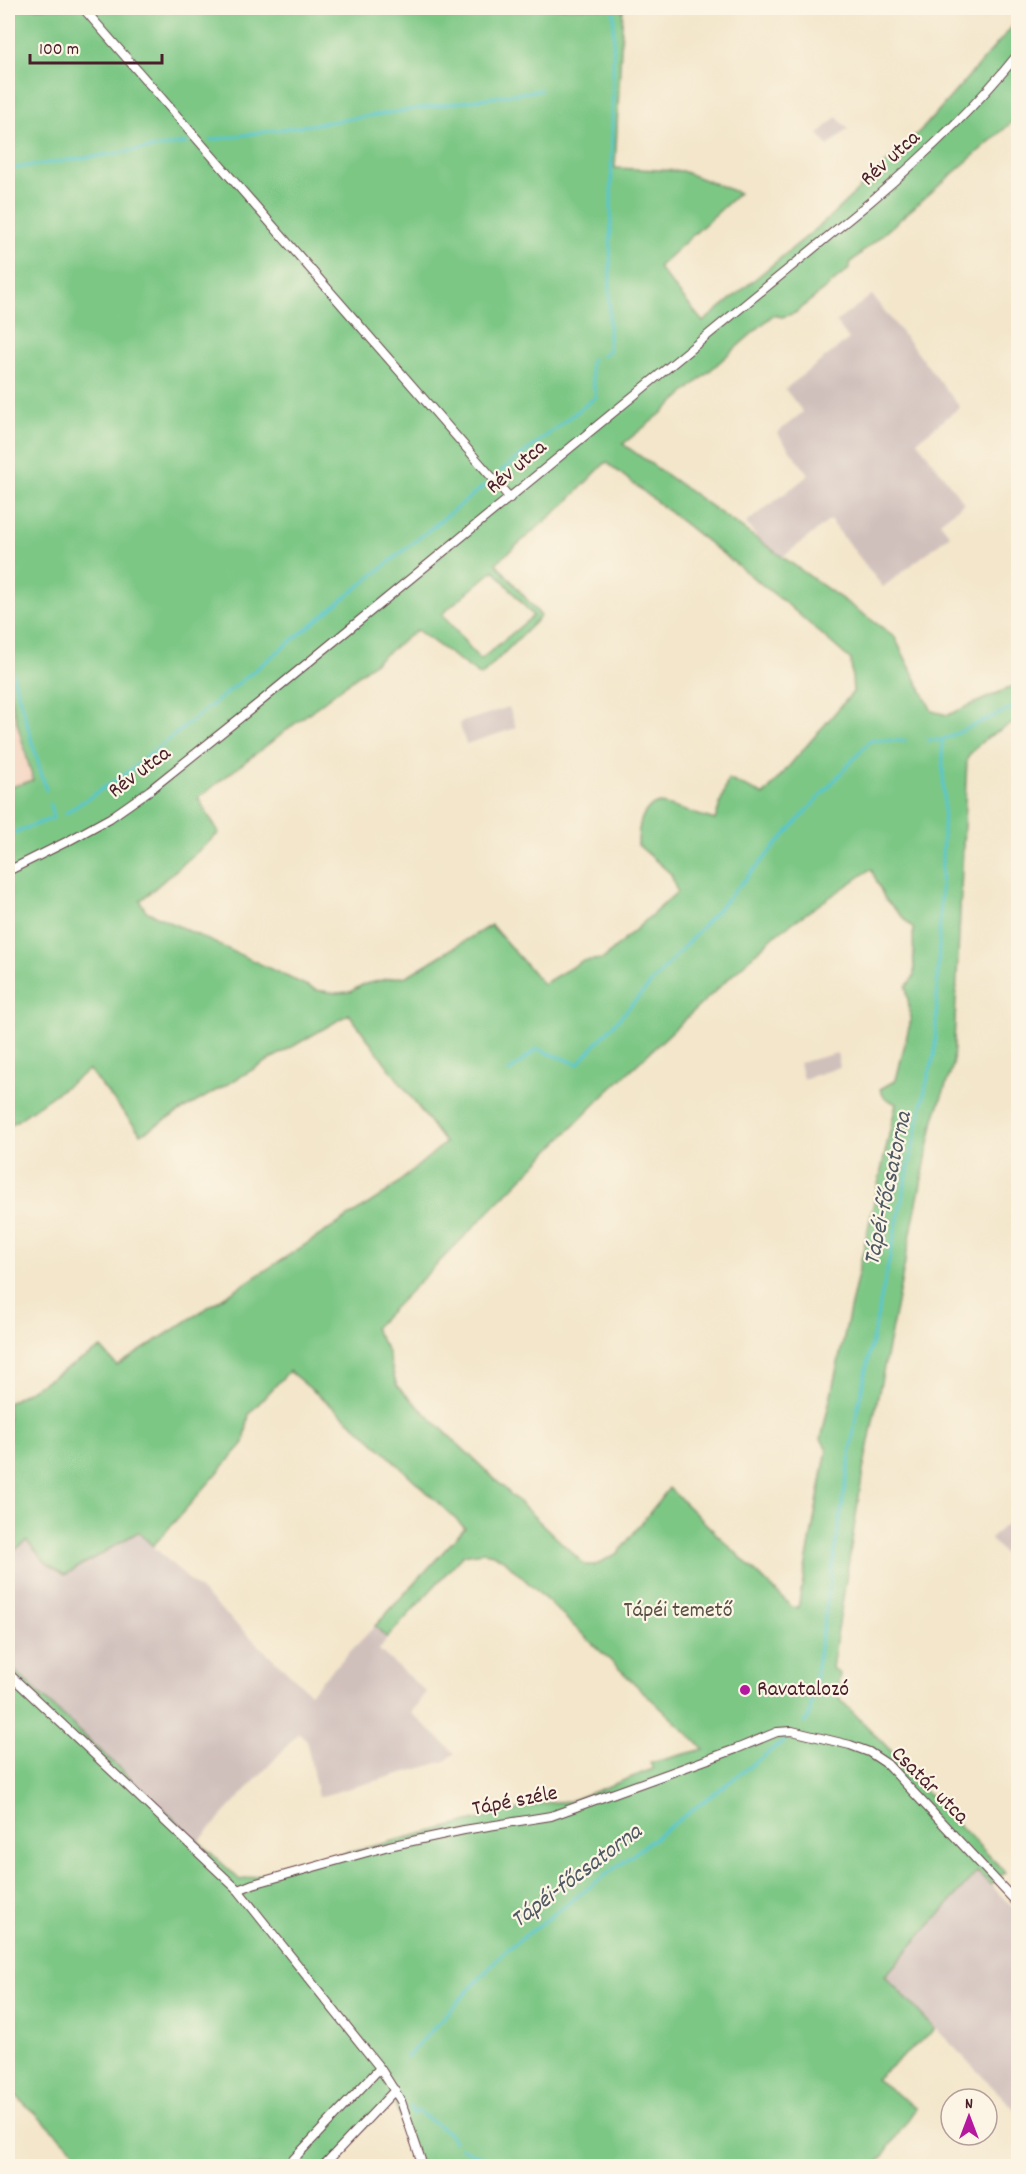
<svg xmlns="http://www.w3.org/2000/svg" width="1026" height="2174" viewBox="0 0 1026 2174" font-family="Dekko,sans-serif">
	<style>
		.built { fill: #f4d3c0 }
		.industrial { fill: #d0c0bc }
		.green { fill: #7dc785; stroke: #647358; stroke-width: 1.5; fill-rule: evenodd }
		.lines { fill: none; stroke-linecap: round; stroke-linejoin: round }
		.stream { stroke: #58c6ce; stroke-width: 3 }
		.street-casing { stroke: #633d43; stroke-width: 10 }
		.street { stroke: #fff; stroke-width: 8 }
		.poi-dot { fill: #b5179e; stroke: #fcf5e5; stroke-width: 2 }
		.labels { text-anchor: middle; dominant-baseline: central; stroke-width: 4.5; stroke-linejoin: round; paint-order: stroke }
		.street-label { font-size: 22px; fill: #4a1f2b; stroke: #fcf5e5 }
		.park-label { font-size: 22px; fill: #595146; stroke: #fcf5e5 }
		.poi-label { font-size: 22px; fill: #4a1f2b; stroke: #fcf5e5; text-anchor: start }
		.water-label { font-size: 24px; font-style: italic; fill: #4f5964; stroke: #fcf5e5 }
	</style>
	<rect width="100%" height="100%" fill="#fcf5e5"/>
	<filter id="ink" filterUnits="userSpaceOnUse"><feTurbulence type="fractalNoise" baseFrequency=".0167" numOctaves="2"/><feDisplacementMap in="SourceGraphic" scale="12" xChannelSelector="R" yChannelSelector="G"/><feConvolveMatrix kernelMatrix="1 2 1 2 8 2 1 2 1" color-interpolation-filters="sRGB"/></filter>
	<filter id="wash" filterUnits="userSpaceOnUse"><feTurbulence type="fractalNoise" baseFrequency=".008" numOctaves="4" result="noise"/><feDisplacementMap in="SourceGraphic" scale="24" xChannelSelector="R" yChannelSelector="G"/><feGaussianBlur stdDeviation="1.35" result="paint"/><feColorMatrix in="noise" values="0 0 0 0 0 0 0 0 0 0 0 0 0 0 0 0 0 1.4 0 .05"/><feComposite in="paint" operator="in"/></filter>
	<g filter="url(#wash)">
		<rect width="100%" height="100%" fill="#f3e6ca"/>
		<!-- built -->
		<path class="built" d="M10,697L33,781L8,788V698Z"/>
		<!-- industrial -->
		<path class="industrial" d="M837,117L848,129L828,146L818,134Z
			M872,295L960,407L917,441L964,503L940,522L950,535L883,587L830,520L776,562L746,523L809,475L777,433L803,412L785,389L849,339L836,322Z
			M509,707L516,728L466,744L459,723Z
			M837,1053L840,1067L803,1079L799,1063Z
			M1018,1514V1553L1010,1561L990,1538Z
			M138,1532L310,1693L375,1626L387,1638L379,1650L426,1692L411,1713L455,1753L446,1761L318,1797L306,1739L299,1733L198,1842L8,1665V1555L27,1541L46,1563L65,1575Z
			M977,1871L1018,1913V2113L885,1976Z"/>
		<!-- green -->
		<path class="green" d="M8,8H623L615,168L682,171L739,193L658,267L703,322L823,223L925,126L1018,20V117L851,262L849,269L795,313L782,317L773,315L663,412L623,444L894,636L932,711L948,715L1018,684V721C998,731 979,739 967,759L953,1065L934,1119L863,1471L832,1668L840,1674L836,1695L893,1753L916,1781L1005,1872L991,1885L977,1872L885,1976L935,2029L876,2079L916,2108L876,2166H416L393,2097L329,2166H91L8,2088V1665L240,1880L544,1803L570,1801L653,1769L650,1763L704,1749L505,1561L493,1554L483,1552L463,1555L387,1638L375,1626L465,1528L364,1433L289,1371L249,1414L244,1443L153,1546L138,1532L65,1575L46,1563L27,1541L8,1555V1403L101,1348L117,1366L387,1192L445,1143L349,1014L141,1134L89,1070L8,1127V788L33,780L10,697L8,698ZM606,462L788,605L851,660L853,692L764,795L728,779L715,820L659,803C640,807 638,829 638,845L671,874L677,892L603,959L582,961L543,984L491,925L407,976L386,979L362,985L350,992L336,993L316,990L146,911L140,901L219,833L198,798L417,630L481,676L541,616L496,563L565,504ZM494,570L533,616L480,660L442,614ZM871,869L885,899L913,928L914,976L906,987L911,1019L896,1080L880,1089L884,1097L896,1104L821,1439L827,1449L798,1608L792,1607L669,1488L618,1553L595,1565H585L397,1386L387,1350L374,1328L601,1098L776,934Z"/>
		<g class="lines">
			<!-- stream -->
			<path class="stream" d="M211,140L541,90
				M8,169L187,143
				M602,356L608,352L609,338L614,8
				M501,471L596,397L590,365L592,359
				M8,658L46,790
				M928,740H942L1018,705
				M66,813L132,769L485,485
				M8,835L53,818L50,804
				M509,1072L537,1049L578,1064L871,740L906,741
				M805,1723L809,1717L856,1417L926,1085L935,1052L944,806L942,740
				M406,2058L505,1951L785,1740
				M410,2107L413,2115
				M412,2112L417,2111L449,2133L454,2142
				M461,2147L501,2166"/>
		</g>
	</g>
	<g filter="url(#ink)">
		<g class="lines">
			<!-- street casing -->
			<g class="street-casing">
				<path id="street" d="M83,8L510,498
					M8,871L70,840L110,818L150,790L260,702L870,202C924,156 974,109 1018,54
					M8,1673L238,1890L380,2068L401,2101L423,2166
					M238,1890L253,1884L389,1846L464,1830L551,1816L736,1749L777,1732L792,1731L850,1745L869,1752L887,1764L1018,1904
					M287,2166L380,2068
					M323,2166L395,2090"/>
			</g>
			<!-- street -->
			<use href="#street" class="street"/>
		</g>
	</g>
	<!-- markers -->
	<circle class="poi-dot" cx="745" cy="1690" r="6"/>
	<g class="labels">
		<!-- street labels -->
		<g class="street-label">
			<text transform="translate(891 159) rotate(-42)">Rév utca</text>
			<text transform="translate(517 468) rotate(-40)">Rév utca</text>
			<text transform="translate(140 773) rotate(-37)">Rév utca</text>
			<text transform="translate(929 1786) rotate(45)">Csatár utca</text>
			<text transform="translate(515 1802) rotate(-11)">Tápé széle</text>
		</g>
		<!-- park labels -->
		<g class="park-label">
			<text x="678" y="1611">Tápéi temető</text>
		</g>
		<!-- poi labels -->
		<g class="poi-label">
			<text x="757" y="1690">Ravatalozó</text>
		</g>
		<!-- water labels -->
		<g class="water-label">
			<text transform="translate(889 1189) rotate(-78)">Tápéi-főcsatorna</text>
			<text transform="translate(577 1877) rotate(-37)">Tápéi-főcsatorna</text>
		</g>
	</g>
	<!-- margin -->
	<rect width="1026" height="2174" fill="none" stroke="#fcf5e5" stroke-width="30"/>
	<!-- north arrow -->
	<g transform="translate(969 2117)"><circle r="28" fill="#fcf5e5" stroke="#b59f9b" stroke-width="1.5"/>
	<path d="M0-4.5L10 22L0 15L-10 22Z" fill="#b5179e"/>
	<text y="-9" font-size="16" font-weight="bold" text-anchor="middle" fill="#4a1f2b">N</text>
	</g>
	<!-- scale -->
	<path d="M30 54v9h132v-9" fill="none" stroke="#4a1f2b" stroke-width="3"/>
	<text x="39" y="54" font-size="18" fill="#4a1f2b" stroke="#fcf5e5" stroke-width="4.5" paint-order="stroke">100 m</text>
</svg>
